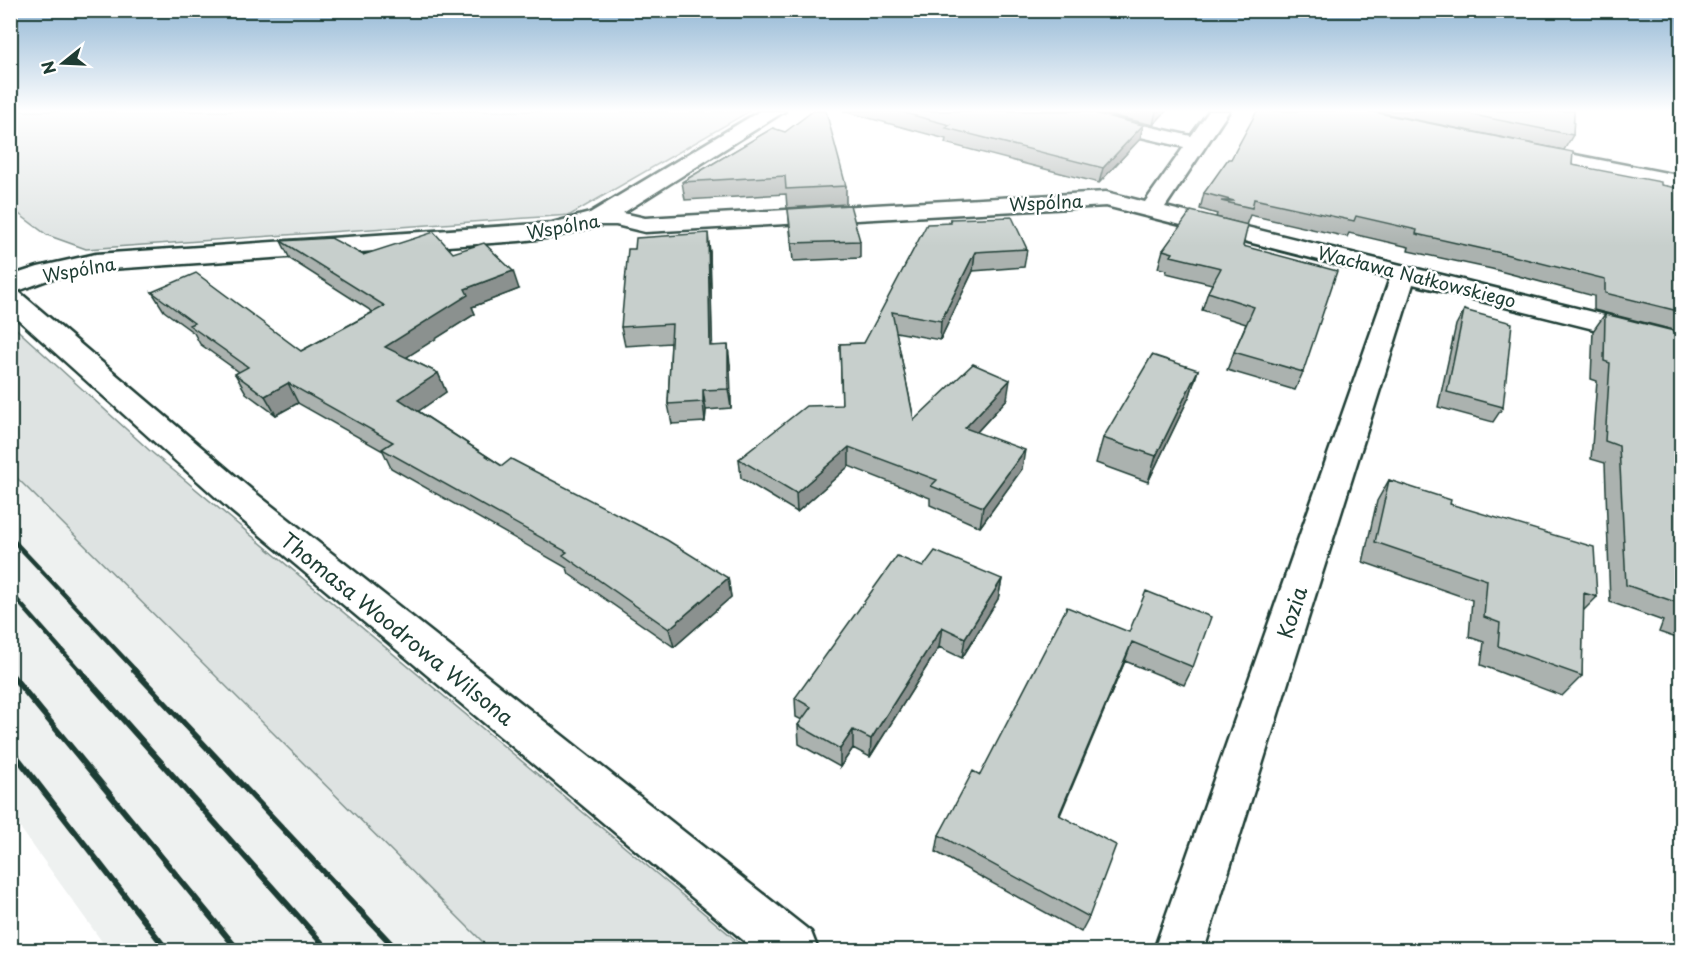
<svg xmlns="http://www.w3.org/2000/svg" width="1692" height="961" viewBox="0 0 1692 961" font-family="'Playpen Sans',sans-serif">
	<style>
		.built { fill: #eef1f0 }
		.green { fill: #dee3e2; stroke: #7e908b; stroke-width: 1.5 }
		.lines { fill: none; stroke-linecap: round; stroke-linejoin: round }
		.minor-casing { stroke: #1f3d34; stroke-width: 5 }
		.minor { fill: #fff; fill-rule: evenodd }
		.rail-far1 { stroke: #1f3d34; stroke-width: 4.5 }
		.rail { stroke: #1f3d34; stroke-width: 6 }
		.wall { fill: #abb2af; stroke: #1f3d34; stroke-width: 1.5 }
		.shaded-wall { fill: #8b918f; stroke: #1f3d34; stroke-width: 1.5 }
		.building { fill: #c7cfcc; stroke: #1f3d34; stroke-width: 1.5 }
		.labels { text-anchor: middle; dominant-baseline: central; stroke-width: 5; stroke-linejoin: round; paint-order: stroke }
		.far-street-label { font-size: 18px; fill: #1f3d34; stroke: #fff }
		.street-label { font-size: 21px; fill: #1f3d34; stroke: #fff }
	</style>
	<rect width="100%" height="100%" fill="#fff"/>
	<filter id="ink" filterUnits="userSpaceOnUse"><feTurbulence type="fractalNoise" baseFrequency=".0167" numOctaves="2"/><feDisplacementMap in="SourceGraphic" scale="12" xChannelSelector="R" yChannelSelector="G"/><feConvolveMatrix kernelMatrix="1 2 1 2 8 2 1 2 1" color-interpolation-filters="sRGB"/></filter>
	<g filter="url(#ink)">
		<!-- built -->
		<path class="built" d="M10,472L329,788L491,950H108L11,815Z"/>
		<!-- green -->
		<path class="green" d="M11,111H750L570,215L86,249L47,235L11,208Z
			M11,324L149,450L748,950H491L11,472Z"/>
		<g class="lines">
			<!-- minor casing -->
			<g class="minor-casing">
				<path id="minor" d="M760,111H785L623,213L645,218L1106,192L1145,202L1184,147L1046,115L1043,111H1081L1191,136L1209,111H1229L1165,207L1682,334V351L1413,284L1204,950H1154L1390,278L1106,206L645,232L616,225H599L553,237L519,241L96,270L53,278L18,291L253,491L811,932L818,950H755L229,509L10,312V276L38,267L96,254L552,223L590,213Z
					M1529,146L1682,176V190L1521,157L1518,152L1521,147Z"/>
			</g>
			<!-- minor -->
			<use href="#minor" class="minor"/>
			<!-- rail-far1 -->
			<path class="rail-far1" d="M10,537L136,671
				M10,592L80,671"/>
			<!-- rail -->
			<path class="rail" d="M79,670L328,950
				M134,670L397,950
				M10,673L238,950
				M10,748L167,950"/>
		</g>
		<!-- wall -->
		<path class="wall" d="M843,111H1085L1143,125L1140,139L1099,183L945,143L946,139Z
			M1093,111H1166L1153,125Z
			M1373,111H1574L1573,135L1564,150Z
			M773,128L846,186V204L787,208L786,194L685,200L682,182Z
			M1231,159L1572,165L1661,185L1682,189V332L1594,310V296L1492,269L1408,251L1409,247L1349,233L1347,237L1250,215L1246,225L1216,217L1217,214L1200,209L1204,193Z
			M788,209L860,241V258L793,261Z
			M950,219L1027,249L1024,267L973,271L940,340L896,332L914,420L1007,399L977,432L1022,469L980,527L930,505V498L849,466L797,512L741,478L739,459L842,405L840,344L864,343L949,223Z
			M281,241L363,255L453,253L519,289L472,307L475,314L406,357L438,373L446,392L418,411L502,466L728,578L731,597L674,647L569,574L567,568L391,468L383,451L298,403L276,415L246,393L235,374L239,372L200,344L194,333L164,311L152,292L301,351L373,312L290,259Z
			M1243,246L1303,372L1295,390L1227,370L1234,352L1246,324L1202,310L1208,292L1212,284L1166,273L1167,270L1158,268L1163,250Z
			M710,252L712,346L730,364L731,408L706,410L705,422L672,424L668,404L671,343L625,346L621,327Z
			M1464,310L1503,407L1493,422L1438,407L1456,325Z
			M1605,314L1682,333V640L1659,632L1663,621L1610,602L1605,463L1591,459L1597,381L1591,379L1593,331Z
			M1198,370L1190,395L1148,482L1096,463L1103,438Z
			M1389,480L1450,504L1597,597L1583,611L1582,676L1562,696L1481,665L1484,642L1469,637L1472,600L1363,562L1377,501Z
			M923,567L1002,579L998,599L962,658L939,647L870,757L853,748L840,767L799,744L798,725L802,720L796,717L795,698Z
			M1129,632L1193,667L1184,685L1125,661L1059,815L1089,917L1081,932L936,852L939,835L980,775Z"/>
		<!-- shaded-wall -->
		<path class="shaded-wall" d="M1156,111H1166L1153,125Z
			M1143,125L1140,139L1099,183L1103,168Z
			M708,233L710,252L713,365L710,346Z
			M975,252L973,271L940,340L941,321Z
			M513,271L519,289L472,307L475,314L393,366L385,347L465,289Z
			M728,345L730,364L731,408L728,389Z
			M1198,370L1190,395L1148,482L1156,456Z
			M438,373L446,392L407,419L399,399Z
			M1010,380L1007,399L963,447L965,428Z
			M288,383L298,403L276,415L265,396Z
			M703,390L706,410L705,422L703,402Z
			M849,447V466L797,512L796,493Z
			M1025,450L1022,469L980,527L983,507Z
			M728,578L731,597L674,647L669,629Z
			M1002,579L998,599L962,658L965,638Z
			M942,627L939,647L870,757L871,739Z
			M1132,642L1125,661L1053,832L1059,815Z
			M853,730V748L840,767V749Z"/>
		<!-- building -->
		<path class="building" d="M813,111H826L846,186L786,189L785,176L682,182L773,128L785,132Z
			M897,111H1085L1143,125L1103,168L946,128L950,125Z
			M1257,111H1368L1573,152L1572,165L1661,182V185L1682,189V312L1605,293V279L1501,253L1416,234L1417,230L1356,216L1354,221L1254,199L1252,208L1221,201H1234L1204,193L1228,159H1231Z
			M1454,111H1574L1573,135Z
			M850,205L860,241L792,243L788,209Z
			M1191,211L1248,225L1243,246L1337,271L1303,372L1234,352L1254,307L1208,292L1221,268L1171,256L1173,253L1163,250Z
			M1012,217L1027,249L975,252L941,321L892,312L914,420L973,364L1010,380L965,428L1025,450L983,507L931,486L937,480L849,447L796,493L739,459L806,406L842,405L840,344L864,343L927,224L951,223L950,219Z
			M434,232L453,253L484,243L513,271L465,289L468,295L385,347L438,373L399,399L502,466L511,459L667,540L728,578L669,629L563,555L567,552L382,449L393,442L288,383L265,396L235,374L248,367L189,325L194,323L152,292L196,273L301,351L385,306L281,241L331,238L363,255Z
			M708,233L710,346L728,345V389L703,390V402L668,404L672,324L621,327L628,249H635L636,238Z
			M1464,310L1512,323L1503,407L1447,392Z
			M1605,314L1682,333V616L1677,615L1681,604L1626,585L1619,446L1605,441L1610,363L1604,361Z
			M1152,355L1198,370L1156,456L1103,438Z
			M1389,480L1451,500L1450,504L1594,547L1597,597L1584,593L1582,676L1498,646L1500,623L1484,617L1487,580L1375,542Z
			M935,551L1002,579L965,638L942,627L871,739L853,730L840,749L798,725L811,707L795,698L897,556L923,567Z
			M1146,591L1211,617L1193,667L1132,642L1059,815L1116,845L1089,917L939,835L973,771L980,775L1067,607L1129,632Z"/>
	</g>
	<!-- sky -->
	<linearGradient id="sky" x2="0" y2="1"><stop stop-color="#91b6d4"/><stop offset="0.45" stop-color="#fff"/><stop offset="1" stop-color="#fff" stop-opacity="0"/></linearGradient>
	<rect width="1692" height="246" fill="url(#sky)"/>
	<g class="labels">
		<!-- far-street labels -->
		<g class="far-street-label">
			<text transform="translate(1046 202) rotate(-3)">Wspólna</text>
			<text transform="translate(563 226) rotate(-10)">Wspólna</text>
			<text transform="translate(79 269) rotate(-10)">Wspólna</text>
			<text transform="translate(1417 276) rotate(14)">Wacława Nałkowskiego</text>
		</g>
		<!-- street labels -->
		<g class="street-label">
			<text transform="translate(1291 612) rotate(-72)">Kozia</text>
			<text transform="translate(398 628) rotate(39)">Thomasa Woodrowa Wilsona</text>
		</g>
	</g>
	<!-- margin -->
	<rect width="1692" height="961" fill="none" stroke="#fff" stroke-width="36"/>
	<rect x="18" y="18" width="1656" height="925" fill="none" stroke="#1f3d34" stroke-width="2" filter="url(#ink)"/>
	<!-- north arrow -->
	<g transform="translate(63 63) rotate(252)" stroke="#ffffff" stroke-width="4.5" paint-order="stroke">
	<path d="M0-4.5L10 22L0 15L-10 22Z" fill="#1f3d34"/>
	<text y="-9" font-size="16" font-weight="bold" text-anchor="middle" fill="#1f3d34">N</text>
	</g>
</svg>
